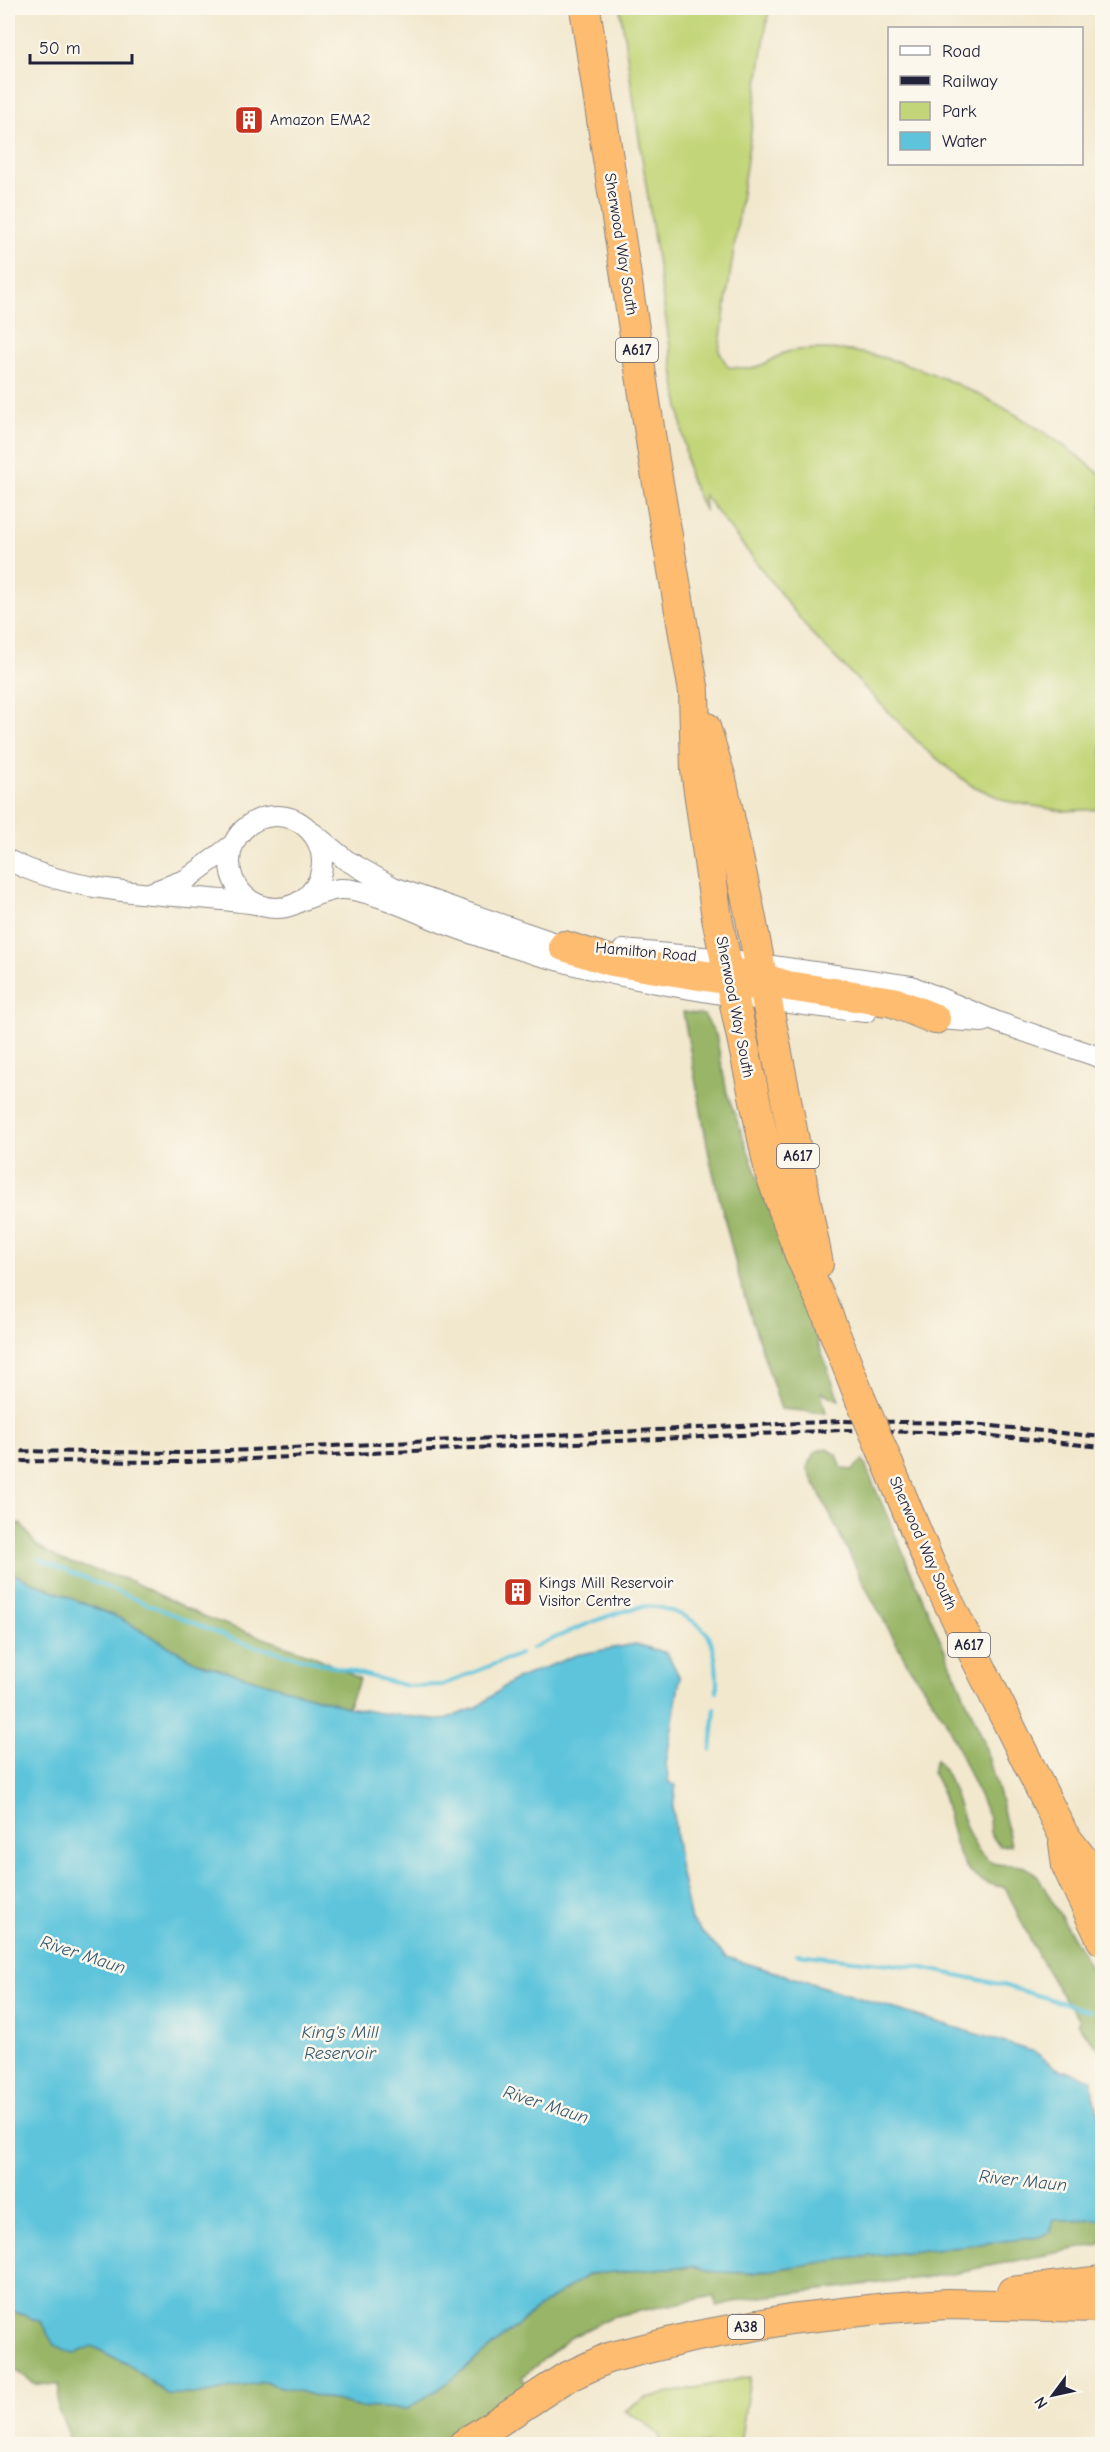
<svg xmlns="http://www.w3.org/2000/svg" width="1110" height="2452" viewBox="0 0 1110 2452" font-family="'Comic Neue',sans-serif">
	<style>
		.green { fill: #c2d578; stroke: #727c5a; stroke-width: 1.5 }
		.forest { fill: #99b668; stroke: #5e6c52; stroke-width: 1.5 }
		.water { fill: #5dc4db; stroke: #40738b; stroke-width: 1.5 }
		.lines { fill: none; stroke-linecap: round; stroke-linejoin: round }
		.stream { stroke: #5dc4db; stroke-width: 4 }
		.minor-casing { stroke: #8a8584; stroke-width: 22 }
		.highway-casing { stroke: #8a8584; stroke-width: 32 }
		.minor { stroke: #fff; stroke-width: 20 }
		.highway { stroke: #fdbc70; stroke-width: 30 }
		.rail { stroke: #22223b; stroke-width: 4; stroke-dasharray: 9 4.5; stroke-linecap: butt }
		.highway-bridge-casing { stroke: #8a8584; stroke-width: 32; stroke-linecap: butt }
		.highway-bridge { stroke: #fdbc70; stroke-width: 30 }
		.labels { text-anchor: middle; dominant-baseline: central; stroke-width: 5; stroke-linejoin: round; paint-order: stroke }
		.shield { fill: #fbf7ec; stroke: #636270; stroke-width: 1.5 }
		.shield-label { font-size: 15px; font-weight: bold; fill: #22223b }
		.poi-label { font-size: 16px; fill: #22223b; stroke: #fbf7ec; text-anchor: start }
		.street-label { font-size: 16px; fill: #22223b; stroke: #fbf7ec }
		.water-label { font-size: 18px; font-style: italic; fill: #375b73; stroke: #fbf7ec }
	</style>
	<rect width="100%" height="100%" fill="#fbf7ec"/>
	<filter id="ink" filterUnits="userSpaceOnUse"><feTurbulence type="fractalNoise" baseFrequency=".0167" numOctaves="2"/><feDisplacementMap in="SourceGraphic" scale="12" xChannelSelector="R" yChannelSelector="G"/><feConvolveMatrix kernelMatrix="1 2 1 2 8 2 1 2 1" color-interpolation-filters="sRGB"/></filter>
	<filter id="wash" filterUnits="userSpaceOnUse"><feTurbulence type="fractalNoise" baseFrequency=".008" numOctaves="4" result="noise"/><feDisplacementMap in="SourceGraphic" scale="24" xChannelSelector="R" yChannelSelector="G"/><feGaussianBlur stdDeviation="1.35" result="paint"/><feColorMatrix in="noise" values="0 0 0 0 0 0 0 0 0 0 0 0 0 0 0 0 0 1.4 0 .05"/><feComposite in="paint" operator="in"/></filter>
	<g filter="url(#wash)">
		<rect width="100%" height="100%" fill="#f2e8ce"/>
		<!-- green -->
		<path class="green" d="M620,8H769L719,351L728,367C735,367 744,369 751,368C762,367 774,358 784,353C795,349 813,349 825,349C915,351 1036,418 1102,476V809L1062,811L1006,801L969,784L926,750L811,633L704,495L705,512L689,476Z
			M750,2377L740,2444H659V2435L642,2420L625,2411L645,2398Z"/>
		<!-- forest -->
		<path class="forest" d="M683,1012L704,1015L716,1035L727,1093L839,1400L821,1392L826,1413L781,1409L741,1285L710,1160Z
			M826,1448L837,1455L842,1469L852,1470L863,1460L983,1739L1003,1809L1011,1845L999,1846L990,1833L989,1818L945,1719L909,1666L866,1588L807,1468L816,1451Z
			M8,1521L21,1524L36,1545L61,1560L131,1581L202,1616L314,1656L360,1679L347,1707L196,1662L119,1618L8,1572Z
			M936,1759C960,1787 960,1836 986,1859C998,1869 1015,1862 1027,1868C1030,1869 1035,1874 1038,1877L1102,1988V2052L1077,2024L1080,2019C1047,1980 1027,1933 1005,1887C942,1882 959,1812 932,1772Z
			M1102,2219V2244L938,2276L753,2298L717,2306L713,2296L611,2317L570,2338L522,2377L529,2390L452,2444H69L68,2432L58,2410L59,2385L35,2384L17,2371L8,2376V2309L41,2322L54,2345L92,2346L129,2365L167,2394H200L264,2382L357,2407L407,2409L449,2382L543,2304L590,2274L693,2266L715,2272L752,2273L837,2260L1039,2237L1050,2232L1054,2220Z"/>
		<!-- water -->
		<path class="water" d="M8,1572L119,1618L196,1662L347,1707L380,1713L442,1720L476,1708L512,1681L576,1655L635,1644L667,1653L680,1678L666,1764L669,1783L676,1785L673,1809L679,1865L691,1921L726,1957L1035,2052L1056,2068L1092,2079L1093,2096L1102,2122V2219L1054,2220L1050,2232L1039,2237L837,2260L752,2273L715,2272L693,2266L590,2274L543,2304L449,2382L407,2409L357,2407L264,2382L200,2394H167L129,2365L92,2346L75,2354L54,2345L41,2322L8,2309Z"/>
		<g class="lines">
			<!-- stream -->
			<path class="stream" d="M38,1559L240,1642L407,1686L442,1685L520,1654
				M532,1648C567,1633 603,1615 640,1607C660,1603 700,1619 709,1637C717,1654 717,1674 717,1692
				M711,1750L715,1708
				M797,1954L918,1967L999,1984L1090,2011"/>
		</g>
	</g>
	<g filter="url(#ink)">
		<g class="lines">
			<!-- minor casing -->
			<g class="minor-casing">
				<path id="minor" d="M230 862a46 46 0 1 1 92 0a46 46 0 1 1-92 0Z
					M313,833L346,860L393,887L564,946L575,947
					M8,860C82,898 174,892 256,904
					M152,892L187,879L232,845
					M301,901C314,896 326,890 340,889C366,887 422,915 448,925C584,977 722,997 866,1012
					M623,950L725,959L911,986L997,1022L1102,1058
					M922,1018L983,1022"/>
			</g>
			<!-- highway casing -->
			<g class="highway-casing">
				<path id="highway" d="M585,8L654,460L694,692L696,770L717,918L770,1172L800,1255L826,1311L860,1398
					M705,727L721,779L748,904L818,1264
					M564,946L612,961L737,981L746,985
					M748,974L788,986L893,1002L935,1019
					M883,1452L931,1567L1063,1834L1102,1884
					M1064,1843L1067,1866L1102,1940
					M1012,2292L1102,2281
					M464,2444L565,2378L608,2358L692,2337L790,2319L887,2308L947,2304L1102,2307"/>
			</g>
			<!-- minor -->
			<use href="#minor" class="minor"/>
			<!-- highway -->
			<use href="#highway" class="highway"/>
			<!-- rail -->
			<path class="rail" d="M8,1451L188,1453L841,1421L962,1423L1102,1437
				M8,1461L188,1462L842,1430L962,1433L1102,1447"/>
			<!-- highway-bridge casing -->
			<g class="highway-bridge-casing">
				<path id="highway-bridge" d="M860,1398L883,1452"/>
			</g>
			<!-- highway-bridge -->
			<use href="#highway-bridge" class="highway-bridge"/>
		</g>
	</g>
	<!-- icons -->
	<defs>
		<g id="building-square" transform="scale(1.5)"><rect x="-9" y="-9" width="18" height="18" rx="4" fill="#c8321e" stroke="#fbf7ec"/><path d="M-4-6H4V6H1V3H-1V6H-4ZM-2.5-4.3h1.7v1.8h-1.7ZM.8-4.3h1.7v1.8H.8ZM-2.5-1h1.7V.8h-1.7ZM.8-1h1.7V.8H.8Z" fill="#fff"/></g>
	</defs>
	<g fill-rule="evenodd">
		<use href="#building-square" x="249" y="120"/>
		<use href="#building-square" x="518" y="1592"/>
	</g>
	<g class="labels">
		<!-- shield labels -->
		<g class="shield">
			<rect x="616" y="338" width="42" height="24" rx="4.5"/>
			<rect x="777" y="1144" width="42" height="24" rx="4.5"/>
			<rect x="948" y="1633" width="42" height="24" rx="4.5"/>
			<rect x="728" y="2315" width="36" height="24" rx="4.5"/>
		</g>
		<g class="shield-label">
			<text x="637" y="350">A617</text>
			<text x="798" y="1156">A617</text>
			<text x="969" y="1645">A617</text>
			<text x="746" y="2327">A38</text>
		</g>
		<!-- poi labels -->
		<g class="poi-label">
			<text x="270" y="120">Amazon EMA2</text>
			<text x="539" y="1583">Kings Mill Reservoir<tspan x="539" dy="18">Visitor Centre</tspan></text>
		</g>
		<!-- street labels -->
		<g class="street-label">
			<text transform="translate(621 244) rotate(81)">Sherwood Way South</text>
			<text transform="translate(646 952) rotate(5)">Hamilton Road</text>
			<text transform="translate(735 1007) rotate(79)">Sherwood Way South</text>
			<text transform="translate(923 1543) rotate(66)">Sherwood Way South</text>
		</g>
		<!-- water labels -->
		<g class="water-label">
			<text transform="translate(83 1955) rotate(18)">River Maun</text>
			<text x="340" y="2032">King's Mill<tspan x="340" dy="21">Reservoir</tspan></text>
			<text transform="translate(546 2105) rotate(18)">River Maun</text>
			<text transform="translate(1023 2181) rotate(6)">River Maun</text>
		</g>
	</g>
	<!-- margin -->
	<rect width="1110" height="2452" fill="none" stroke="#fbf7ec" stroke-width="30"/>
	<!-- legend -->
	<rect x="888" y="27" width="195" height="138" fill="#fbf7ec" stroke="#a4a2a5" stroke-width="1.5"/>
	<rect x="900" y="46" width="30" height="9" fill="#ffffff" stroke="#a4a2a5" stroke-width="1.5"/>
	<text x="942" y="57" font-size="18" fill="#22223b">Road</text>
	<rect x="900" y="76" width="30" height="9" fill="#22223b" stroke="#a4a2a5" stroke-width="1.5"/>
	<text x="942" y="87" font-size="18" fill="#22223b">Railway</text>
	<rect x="900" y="102" width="30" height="18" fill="#c2d578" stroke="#a4a2a5" stroke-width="1.5"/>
	<text x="942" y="117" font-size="18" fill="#22223b">Park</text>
	<rect x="900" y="132" width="30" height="18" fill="#5dc4db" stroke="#a4a2a5" stroke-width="1.5"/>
	<text x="942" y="147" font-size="18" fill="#22223b">Water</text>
	<!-- north arrow -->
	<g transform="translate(1053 2395) rotate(237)" stroke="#fbf7ec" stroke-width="4.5" paint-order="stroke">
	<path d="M0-4.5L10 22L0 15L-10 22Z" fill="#22223b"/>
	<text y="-9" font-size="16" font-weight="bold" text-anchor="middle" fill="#22223b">N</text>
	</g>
	<!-- scale -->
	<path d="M30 54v9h102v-9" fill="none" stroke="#22223b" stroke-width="3"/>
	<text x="39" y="54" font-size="18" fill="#22223b" stroke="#fbf7ec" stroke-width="4.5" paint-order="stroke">50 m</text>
</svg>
